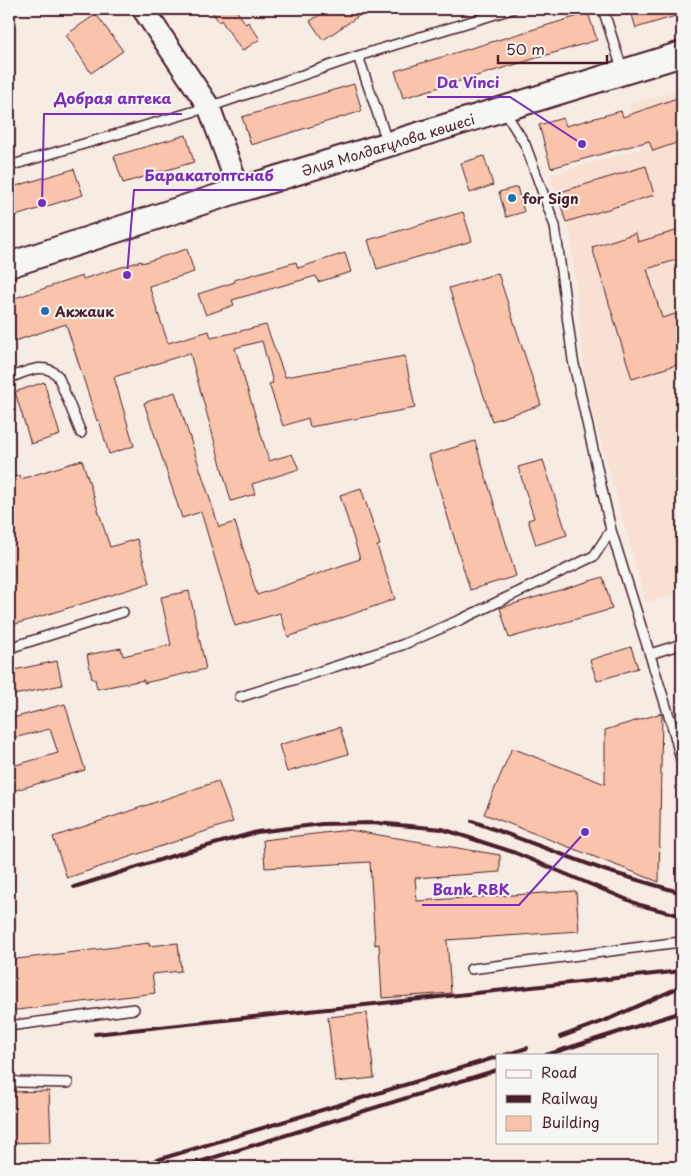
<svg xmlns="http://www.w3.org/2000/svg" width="691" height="1176" viewBox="0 0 691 1176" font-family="'Playpen Sans',sans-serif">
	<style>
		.built { fill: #f8e0d3 }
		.building { fill: #f9c4ab; stroke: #4a1f2b }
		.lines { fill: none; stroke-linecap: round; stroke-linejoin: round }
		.service-casing { stroke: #4a1f2b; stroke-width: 12 }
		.tertiary-casing { stroke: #4a1f2b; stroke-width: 25 }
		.secondary-casing { stroke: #4a1f2b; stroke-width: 28 }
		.service { stroke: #f6f6f2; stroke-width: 9 }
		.tertiary { stroke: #f6f6f2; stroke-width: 21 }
		.secondary { stroke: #f6f6f2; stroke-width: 24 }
		.rail { stroke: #4a1f2b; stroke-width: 4 }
		.poi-dot { fill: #1f6fb2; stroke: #f6f6f2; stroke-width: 2 }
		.labels { text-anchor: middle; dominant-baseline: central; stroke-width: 4; stroke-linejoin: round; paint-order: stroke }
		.street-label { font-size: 14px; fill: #4a1f2b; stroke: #f6f6f2 }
		.poi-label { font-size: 14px; font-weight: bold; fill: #4a1f2b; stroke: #f6f6f2; text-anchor: start }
		.leader { fill: none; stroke: #7b2cbf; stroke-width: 2 }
		.callout-dot { fill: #7b2cbf; stroke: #f6f6f2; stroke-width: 2 }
		.callout-label { font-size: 15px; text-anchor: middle; font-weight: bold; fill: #7b2cbf; stroke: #f6f6f2; stroke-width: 4; stroke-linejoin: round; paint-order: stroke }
	</style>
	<rect width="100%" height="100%" fill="#f7ece4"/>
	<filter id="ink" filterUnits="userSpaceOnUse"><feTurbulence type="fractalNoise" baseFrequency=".02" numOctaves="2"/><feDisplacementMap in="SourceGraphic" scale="10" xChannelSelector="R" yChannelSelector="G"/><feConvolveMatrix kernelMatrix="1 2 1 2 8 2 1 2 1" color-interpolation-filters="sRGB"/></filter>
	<g filter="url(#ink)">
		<!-- built -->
		<path class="built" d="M682,90V592L646,603L586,387L570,232L550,175L642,148L629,104Z"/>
		<!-- building -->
		<path class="building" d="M210,9H238L236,10L246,24L248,22L260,39L242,51L221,20L219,22Z
			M329,9H369L323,40L310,21Z
			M630,9H682V14L636,28Z
			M588,13L597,40L403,98L395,71Z
			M96,14L123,51L91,73L66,35Z
			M354,84L362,111L251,145L242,117Z
			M677,98L682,113V141L653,151L649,141L551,168L539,125L563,118L566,126L621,111L623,117Z
			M186,135L194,162L123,183L114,156Z
			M484,156L493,185L470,193L461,163Z
			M646,166L654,195L566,222L557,193Z
			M74,169L83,195L9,218V188Z
			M517,187L524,212L506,217L499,192Z
			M463,212L472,241L377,269L368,240Z
			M682,229V258L647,269L662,318L682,312V363L632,379L592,247L636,233L638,242Z
			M187,249L194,272L149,286L168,343L209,331L211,338L266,325L285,377L405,356L415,408L310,427L308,418L283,426L269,384L273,383L262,341L235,348L269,461L292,454L299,469L252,484L255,494L231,501L190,353L114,377L134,446L109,454L99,420L97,421L66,324L9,343V300L82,276L83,279L141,261L142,263Z
			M345,253L351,272L318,282L316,276L232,300L234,305L206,315L198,294L235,282L234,280L296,262L298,268Z
			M498,273L541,405L492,421L449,288Z
			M44,382L60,435L31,444L15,392Z
			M175,392L219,527L235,522L257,595L360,559L340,495L361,488L380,545L377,546L395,599L288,637L280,613L235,626L201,512L182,518L144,403Z
			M475,441L516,576L470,590L429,455Z
			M82,460L110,547L137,539L150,583L9,626V479L20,475L21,479Z
			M543,460L567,535L536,545L528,520L534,518L518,467Z
			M603,577L612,609L509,638L500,608Z
			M189,591L206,669L144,683V680L97,689L95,679H92L87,655L121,648L123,656L171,645L161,597Z
			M631,647L638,668L597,681L590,660Z
			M57,661L62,685L9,696V671Z
			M65,704L85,770L9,792V767L58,753L50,729L9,739V719Z
			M662,713L659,882L484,814L512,748L605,784V730Z
			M340,727L348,754L287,772L279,745Z
			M218,781L233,822L67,878L53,837Z
			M349,830L500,855V872L415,878L417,901L576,891L579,931L447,940L451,993L382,998L379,944L375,945L370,862L265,868L263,840Z
			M149,943V946L178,943L181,971L152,974L155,993L9,1011V960Z
			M367,1013L374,1078L335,1082L328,1017Z
			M49,1091L51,1142L9,1143V1092Z"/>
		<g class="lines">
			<!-- service casing -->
			<g class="service-casing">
				<path id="service" d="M603,9L623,72
					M358,56L512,9
					M503,109L525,144L555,226L573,360L611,530L674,732L682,764
					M9,166L209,107L358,56L388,144
					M9,378C26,372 44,361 58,376L81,433
					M9,648L123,612
					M650,654L682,644
					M240,697L402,645L462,619L594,556L611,530
					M471,969L680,942L682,940
					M9,1026L134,1009
					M9,1080L18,1082L68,1083"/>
			</g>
			<!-- tertiary casing -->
			<g class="tertiary-casing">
				<path id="tertiary" d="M143,9L209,107L239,190"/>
			</g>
			<!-- secondary casing -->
			<g class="secondary-casing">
				<path id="secondary" d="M9,265L239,190L682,54"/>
			</g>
			<!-- service -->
			<use href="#service" class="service"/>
			<!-- tertiary -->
			<use href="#tertiary" class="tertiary"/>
			<!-- secondary -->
			<use href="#secondary" class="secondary"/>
			<!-- rail -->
			<path class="rail" d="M472,821L607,871L682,893
				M74,887L172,856L257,832L322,824L377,823L442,829L513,852L640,905L682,916
				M95,1034L682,971
				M560,1037L609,1019L682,986
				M505,1055L527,1048
				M546,1055L682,1012
				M134,1167L497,1057
				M183,1167L497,1070"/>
		</g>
	</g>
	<!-- markers -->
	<g class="poi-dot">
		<circle cx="512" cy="198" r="5"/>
		<circle cx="45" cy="311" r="5"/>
	</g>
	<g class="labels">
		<!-- street labels -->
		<g class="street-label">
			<text transform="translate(388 145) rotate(-17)">Әлия Молдағұлова көшесі</text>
		</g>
		<!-- poi labels -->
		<g class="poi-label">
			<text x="522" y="198">for Sign</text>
			<text x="55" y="311">Акжаик</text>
		</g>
	</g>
	<!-- callouts -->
	<path class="leader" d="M582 144L510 97H427M42 203L44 114H182M127 275L134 190H283M585 832L519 905H422"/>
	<g class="callout-dot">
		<circle cx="582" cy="144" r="5"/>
		<circle cx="42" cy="203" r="5"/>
		<circle cx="127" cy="275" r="5"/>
		<circle cx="585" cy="832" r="5"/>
	</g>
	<g class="callout-label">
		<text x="468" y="88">Da Vinci</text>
		<text x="113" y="104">Добрая аптека</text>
		<text x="209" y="181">Баракатоптснаб</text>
		<text x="471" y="895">Bank RBK</text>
	</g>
	<!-- margin -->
	<rect width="691" height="1176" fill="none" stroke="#f6f6f2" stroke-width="30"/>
	<rect x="15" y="15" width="661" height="1146" fill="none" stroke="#4a1f2b" stroke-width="2" filter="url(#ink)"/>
	<!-- legend -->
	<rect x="496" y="1054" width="162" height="90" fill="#f6f6f2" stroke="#b1a0a2"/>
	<rect x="506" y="1070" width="25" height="8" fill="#f6f6f2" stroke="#b1a0a2"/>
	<text x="541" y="1078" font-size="15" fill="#4a1f2b">Road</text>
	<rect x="506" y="1095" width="25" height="8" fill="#4a1f2b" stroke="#b1a0a2"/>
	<text x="541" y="1104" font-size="15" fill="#4a1f2b">Railway</text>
	<rect x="506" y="1116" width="25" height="15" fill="#f9c4ab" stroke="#b1a0a2"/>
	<text x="541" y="1128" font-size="15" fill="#4a1f2b">Building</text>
	<!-- scale -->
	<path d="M498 55v8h109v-8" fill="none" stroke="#4a1f2b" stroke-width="2.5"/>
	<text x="506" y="55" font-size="15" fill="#4a1f2b" stroke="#f6f6f2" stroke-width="4" paint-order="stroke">50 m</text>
</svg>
